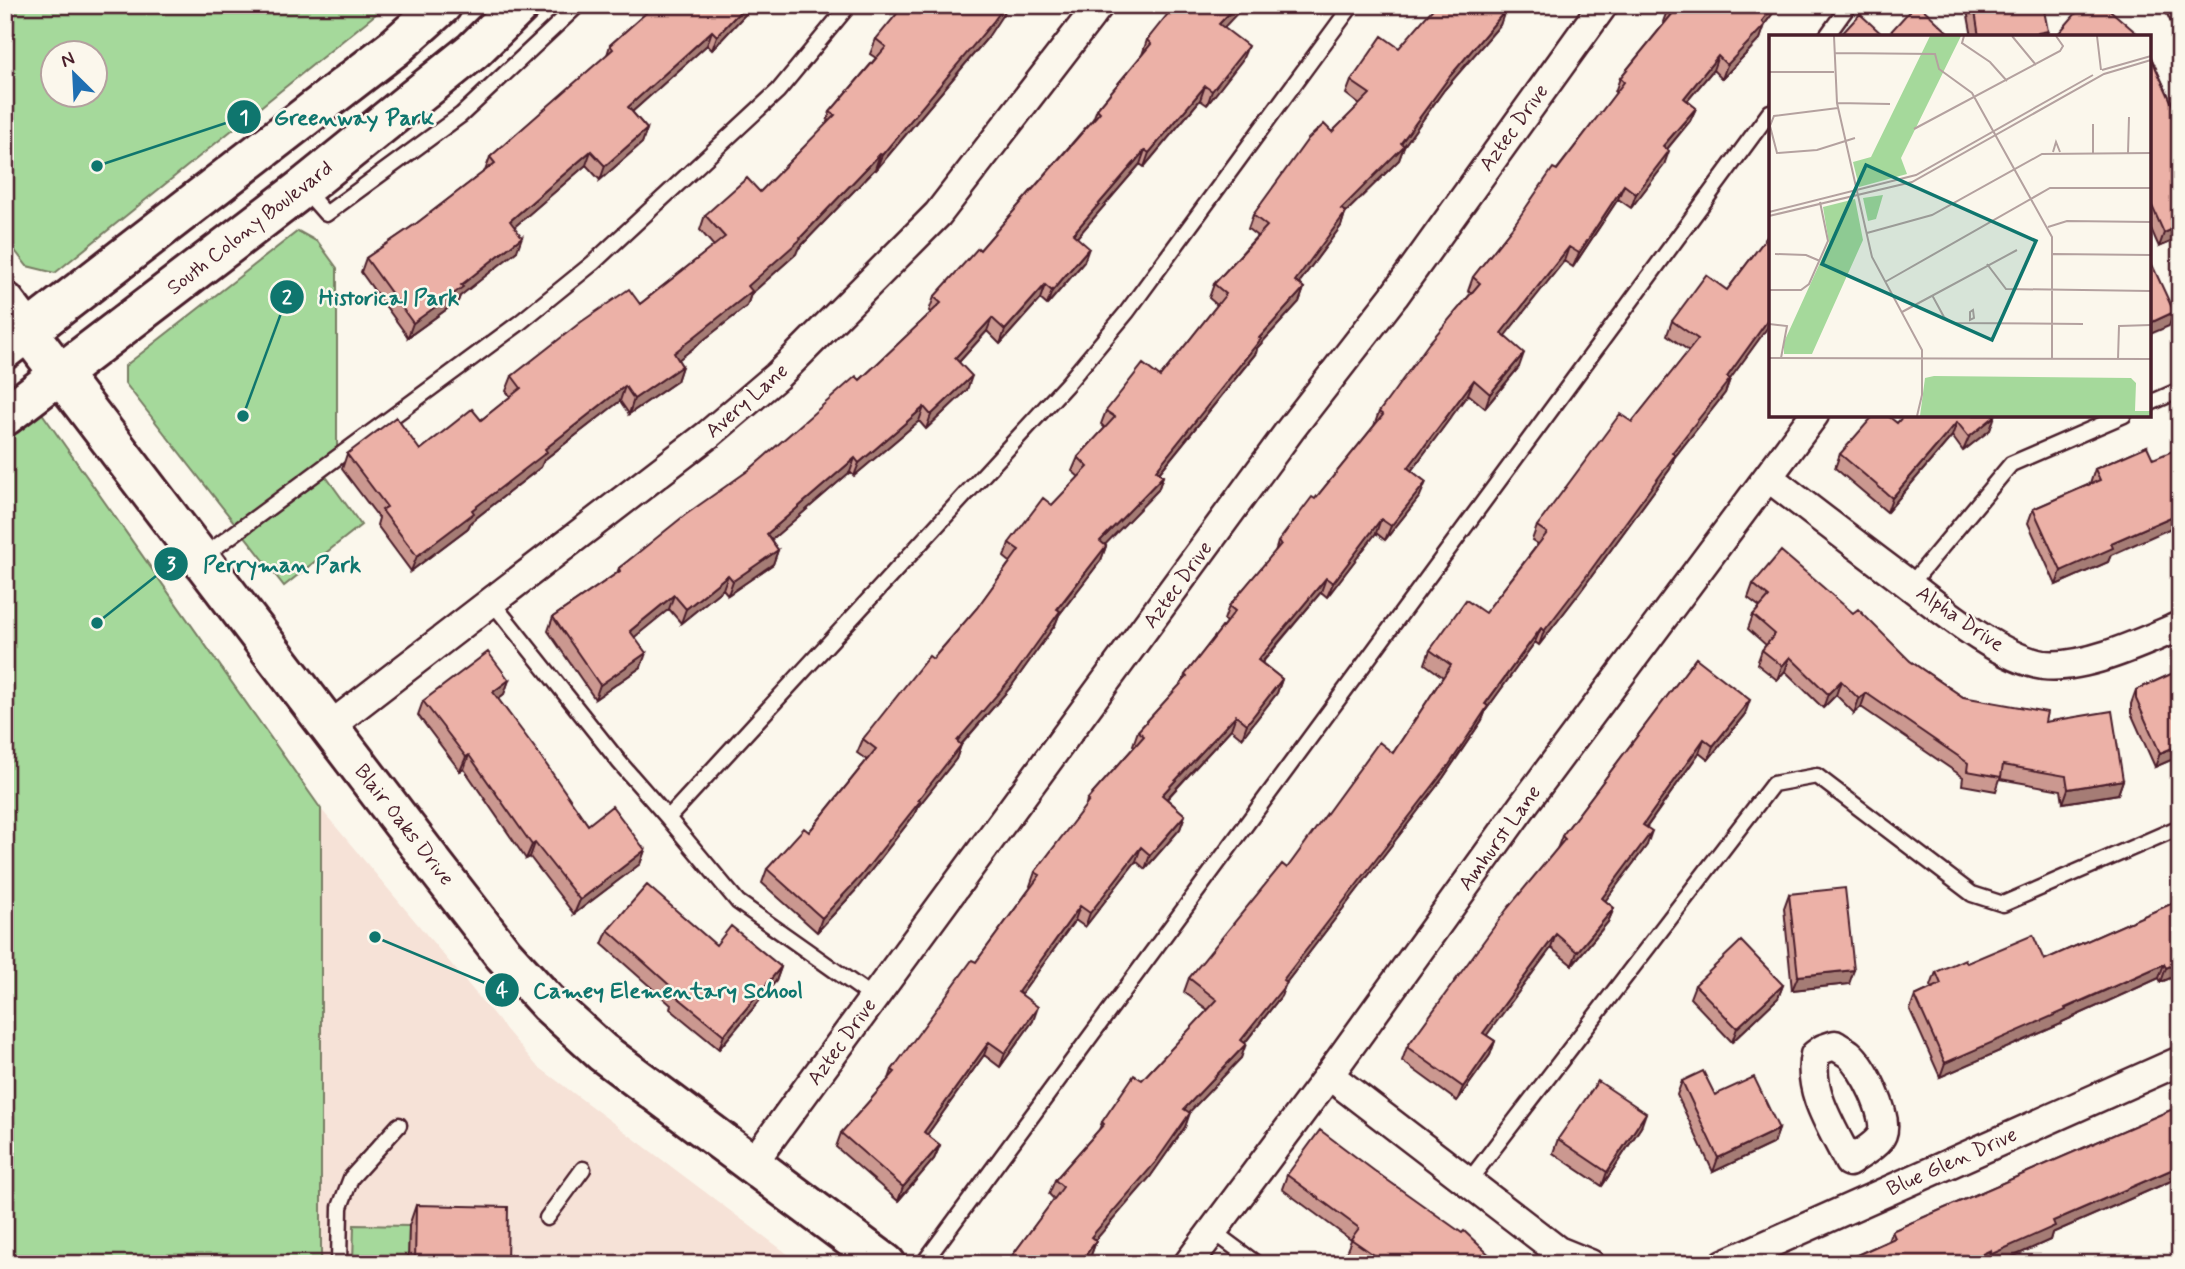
<svg xmlns="http://www.w3.org/2000/svg" width="2185" height="1269" viewBox="0 0 2185 1269" font-family="Mynerve,sans-serif">
	<style>
		.built { fill: #f6e2d7 }
		.green { fill: #a5d99b; stroke: #787c63; stroke-width: 2; fill-rule: evenodd }
		.lines { fill: none; stroke-linecap: round; stroke-linejoin: round }
		.lane-casing { stroke: #4a1f2b; stroke-width: 19 }
		.street-casing { stroke: #4a1f2b; stroke-width: 33 }
		.secondary-casing { stroke: #4a1f2b; stroke-width: 44 }
		.lane { stroke: #fbf7ec; stroke-width: 14 }
		.street { stroke: #fbf7ec; stroke-width: 28 }
		.secondary { stroke: #fbf7ec; stroke-width: 38 }
		.wall { fill: #cb9890; stroke: #4a1f2b; stroke-width: 2 }
		.shaded-wall { fill: #a57c75; stroke: #4a1f2b; stroke-width: 2 }
		.building { fill: #ecb1a7; stroke: #4a1f2b; stroke-width: 2 }
		.labels { text-anchor: middle; dominant-baseline: central; stroke-width: 5; stroke-linejoin: round; paint-order: stroke }
		.street-label { font-size: 21px; fill: #4a1f2b; stroke: #fbf7ec }
		.inset-road { fill: none; stroke: #b4a19f; stroke-width: 2 }
		.view { fill: #0f766e; fill-opacity: 0.15; stroke: #0f766e; stroke-width: 3.5 }
		.inset-edge { fill: none; stroke: #4a1f2b; stroke-width: 3.5 }
		.leader { fill: none; stroke: #0f766e; stroke-width: 2.5 }
		.callout-dot { fill: #0f766e; stroke: #fbf7ec; stroke-width: 2.5 }
		.mark-label { font-size: 21px; text-anchor: middle; font-weight: bold; fill: #fff }
		.callout-label { font-size: 23px; text-anchor: middle; font-weight: bold; fill: #0f766e; stroke: #fbf7ec; stroke-width: 5; stroke-linejoin: round; paint-order: stroke }
	</style>
	<rect width="100%" height="100%" fill="#fbf7ec"/>
	<filter id="ink" filterUnits="userSpaceOnUse"><feTurbulence type="fractalNoise" baseFrequency=".0143" numOctaves="2"/><feDisplacementMap in="SourceGraphic" scale="14" xChannelSelector="R" yChannelSelector="G"/><feConvolveMatrix kernelMatrix="1 2 1 2 8 2 1 2 1" color-interpolation-filters="sRGB"/></filter>
	<g filter="url(#ink)">
		<!-- built -->
		<path class="built" d="M321,809L536,1065L801,1264H321Z"/>
		<!-- green -->
		<path class="green" d="M5,5H387L55,273L27,266L5,238ZM52,52H94V94H52Z
			M298,231L318,242L337,268V448L317,464L361,525L284,586L125,383V366Z
			M39,409L321,809V1264H5V436Z
			M354,1225L409,1226L408,1264H353Z"/>
		<g class="lines">
			<!-- lane casing -->
			<g class="lane-casing">
				<path id="lane" d="M2172,5L2180,22
					M1826,37L1849,5
					M304,189L326,214L461,115L578,5
					M2148,404L2180,390
					M201,558L518,324L593,263L778,91L849,5
					M1910,585L2011,464L2124,415
					M492,602L620,763L668,818L1067,384L1127,312L1352,5
					M668,818L738,902L874,998
					M1468,1182L1773,784L1817,776L1972,894L2003,904L2180,827
					M547,1218L583,1169
					M1214,1232L1257,1264
					M339,1264L340,1207L351,1178L399,1125
					M923,1264L1770,112"/>
			</g>
			<!-- street casing -->
			<g class="street-casing">
				<path id="street" d="M1768,477C1812,511 1855,544 1899,577C1936,605 1998,658 2043,665C2083,670 2143,642 2180,626
					M329,727L709,434L777,376L938,214L1099,5
					M1835,1045C1839,1048 1845,1051 1849,1054C1863,1066 1889,1116 1882,1134C1878,1145 1858,1155 1849,1162C1833,1129 1807,1092 1815,1055L1823,1049Z
					M1329,1075L1558,1251L1590,1264
					M752,1164L1290,430L1394,296L1603,5
					M1188,1264L1329,1075L1524,804L1814,415
					M1724,1264L2180,1061"/>
			</g>
			<!-- secondary casing -->
			<g class="secondary-casing">
				<path id="secondary" d="M5,302L435,866L504,955L549,1004L602,1052L886,1264
					M5,349L394,48L442,5
					M5,416L303,188L474,50L520,5"/>
			</g>
			<!-- lane -->
			<use href="#lane" class="lane"/>
			<!-- street -->
			<use href="#street" class="street"/>
			<!-- secondary -->
			<use href="#secondary" class="secondary"/>
		</g>
		<!-- wall -->
		<path class="wall" d="M655,5H754L712,50L707,45L632,112L647,129L642,143L600,180L586,165L514,227L517,251L460,296L458,301L408,337L361,272L366,258L417,223L485,171L490,157L607,55L610,45Z
			M1509,5L1504,11L1500,25L1444,90L1404,146L1399,160L1345,213L1341,226L1299,283L1304,288L1299,302L1257,348L1256,353L1159,473L1163,476L1158,490L1105,544L1106,546L1101,560L1059,615L1055,625L1010,688L961,745L956,759L917,808L914,815L855,891L817,932L762,883L767,869L809,832L867,760L857,753L863,739L977,608L1010,562L1004,557L1009,543L1052,505L1079,477L1072,471L1078,457L1105,428L1101,424L1106,411L1160,377L1217,305L1209,298L1214,284L1257,236L1248,229L1253,215L1332,132L1360,105L1346,94L1351,81L1399,48Z
			M1671,5H1779L1765,24L1760,39L1722,79L1713,70L1687,101L1696,108L1690,121L1667,149L1664,165L1631,208L1618,199L1573,267L1564,261L1504,336L1519,367L1485,408L1468,394L1411,471L1420,496L1385,540L1376,533L1327,597L1321,592L1262,663L1282,679L1277,693L1242,738L1231,729L1167,799L1185,815L1180,829L1145,869L1136,861L1085,927L1075,920L1021,995L1033,1021L1000,1067L984,1055L927,1135L940,1145L934,1159L898,1201L836,1147L841,1133L889,1079L892,1070L976,962L1031,887L1030,886L1035,872L1085,808L1087,800L1135,746L1133,745L1138,731L1183,682L1185,675L1226,622L1224,620L1229,606L1275,552L1278,542L1315,499L1374,426L1379,412L1471,293L1468,291L1473,277L1514,225L1616,93L1615,92L1620,78L1664,24L1663,22L1668,8Z
			M1966,5H2043L2046,37H1972Z
			M1224,28L1242,60L1207,105L1200,100L1144,167L1140,164L1077,237L1084,262L1047,305L1040,299L1000,344L987,331L959,362L967,390L926,429L919,421L854,476L850,472L771,540L778,550L773,564L728,595L723,589L681,623L669,609L634,637L641,667L595,699L548,631L553,617L617,573L619,568L749,470L860,380L931,313L929,311L934,297L980,250L1093,119L1097,109L1142,55L1147,40Z
			M988,37L876,170L875,169L798,249L796,254L751,294L747,306L678,360L682,366L677,381L629,414L620,401L544,460L541,467L471,522L468,528L411,571L377,525L379,518L342,469L347,454L420,450L481,420L511,397L506,391L512,376L640,304L714,246L700,230L705,215L760,192L826,125L830,112L876,58L870,54L876,39Z
			M2148,51L2180,121V238L2159,247L2148,222Z
			M1770,233V324L1730,379L1725,393L1674,458L1670,469L1580,592L1539,645L1535,642L1486,710L1482,720L1443,778L1286,983L1281,996L1245,1043L1241,1058L1189,1112L1185,1127L1150,1177L1095,1240L1096,1241L1091,1255L1084,1264H1007L1009,1260L1054,1199L1049,1194L1055,1180L1099,1130L1102,1122L1208,1010L1184,992L1189,978L1393,753L1443,677L1425,664L1430,650L1485,613L1538,544L1532,540L1537,526L1632,422L1689,351L1667,335L1672,321L1727,290Z
			M1994,415L1990,430L1963,451L1952,436L1887,512L1835,468L1840,454L1897,423Z
			M2147,446L2108,562L2056,585L2028,523L2033,509L2090,484L2095,469Z
			M1753,584L1910,661L1963,697L2045,722L2123,780L2118,794L2063,803L2061,790L2000,779L1996,791L1962,785L1963,777L1861,707L1854,713L1836,695L1823,708L1785,671L1777,680L1757,664L1762,650L1766,645L1748,629L1753,615L1760,607L1748,598Z
			M1696,658L1745,714L1708,760L1699,753L1647,827V845L1605,901L1614,908L1608,922L1572,965L1551,948L1486,1035L1495,1041L1490,1055L1457,1101L1402,1061L1407,1047L1557,849L1562,836Z
			M2180,670V756L2155,767L2131,713V704L2136,690Z
			M509,680L504,694L498,699L588,825L645,850L640,864L574,914L530,857L526,859L464,769L460,771L418,715L423,701Z
			M1789,894L1849,984L1792,990L1784,908Z
			M2180,900V974L2161,982L2159,978L2062,1022L2061,1024L1940,1077L1910,1010L1915,996L1932,988L1931,986L1936,972L1967,963L2044,960Z
			M608,930L716,945L781,967L776,981L719,1049L670,1009L671,1005L602,944Z
			M1695,985H1783L1778,998L1732,1042L1690,998Z
			M1682,1081L1715,1095L1779,1129L1774,1143L1713,1172L1677,1095Z
			M2180,1106V1177L2052,1233L2050,1240L1996,1264H1837L1888,1241L1892,1231Z
			M1641,1127L1602,1186L1553,1153L1558,1139Z
			M1376,1172L1499,1264H1362L1346,1253L1351,1240L1282,1189L1287,1175Z
			M416,1205L507,1262L510,1264H408L409,1226Z"/>
		<!-- shaded-wall -->
		<path class="shaded-wall" d="M746,5H754L712,50L717,36Z
			M1005,5H1009L988,37L876,170L882,155Z
			M1237,5H1245L1214,38L1219,24Z
			M1502,5H1509L1495,21L1500,8Z
			M1774,5H1779L1761,29L1765,25L1760,39L1722,79L1727,65Z
			M1505,11L1500,25L1444,90L1404,146L1399,160L1345,213L1341,226L1290,295L1295,281L1341,209L1401,143L1450,76Z
			M712,31L707,45L623,120L628,107Z
			M2048,31L2046,37H2018Z
			M1248,46L1242,60L1207,105L1212,91Z
			M1718,56L1713,70L1679,111L1684,98Z
			M1205,86L1200,100L1144,167L1149,153Z
			M1696,108L1690,121L1658,160L1663,146Z
			M647,129L642,143L600,180L605,166Z
			M1145,150L1140,164L1068,248L1073,234Z
			M591,151L586,165L505,235L510,221Z
			M1669,151L1664,165L1631,208L1636,194Z
			M880,154L875,169L798,249L796,254L751,294L747,306L668,368L674,353L748,286L800,238Z
			M1624,185L1618,199L1573,267L1579,253Z
			M2180,226V238L2159,247L2164,233Z
			M522,237L517,251L460,296L458,301L408,337L413,323Z
			M1569,247L1564,261L1496,347L1501,333Z
			M1089,248L1084,262L1047,305L1052,291Z
			M1045,285L1040,299L1000,344L1005,330Z
			M1304,288L1299,302L1257,348L1256,353L1151,483L1156,470L1259,338Z
			M2174,312L2169,326L2148,335V324Z
			M1770,317V324L1728,382L1730,379L1725,393L1674,458L1670,469L1580,592L1539,645L1544,631Z
			M992,318L987,331L950,372L955,358Z
			M1524,353L1519,367L1485,408L1490,394Z
			M682,366L677,381L629,414L634,399Z
			M972,376L967,390L926,429L931,415Z
			M1474,380L1468,394L1403,482L1408,468Z
			M625,386L620,401L544,460L541,467L471,522L468,528L411,571L417,556L545,449Z
			M924,407L919,421L854,476L859,463Z
			M1995,416L1990,430L1963,451L1969,437Z
			M1957,422L1952,436L1887,512L1892,498Z
			M855,458L850,472L762,548L767,534Z
			M1163,476L1158,490L1095,555L1100,541Z
			M1426,482L1420,496L1385,540L1391,526Z
			M2180,513V524L2111,555L2108,562L2056,585L2061,571L2111,543Z
			M1381,519L1376,533L1327,597L1333,583Z
			M1106,546L1101,560L1059,615L1055,625L1010,688L952,755L957,741Z
			M778,550L773,564L728,595L733,581Z
			M728,575L723,589L681,623L686,609Z
			M1326,578L1321,592L1252,674L1258,660Z
			M674,595L669,609L625,645L630,631Z
			M1541,628L1535,642L1486,710L1482,720L1443,778L1286,983L1281,996L1236,1054L1241,1040L1283,980Z
			M646,653L641,667L595,699L600,685Z
			M1790,657L1785,671L1777,680L1782,666Z
			M1282,679L1277,693L1242,738L1247,724Z
			M509,680L504,694L488,706L493,692Z
			M1841,681L1836,695L1823,708L1828,694Z
			M1866,693L1861,707L1854,713L1859,699Z
			M1750,700L1745,714L1708,760L1713,746Z
			M1236,715L1231,729L1157,809L1162,795Z
			M1704,739L1699,753L1638,839L1643,825Z
			M961,745L956,759L917,808L914,815L855,891L817,932L822,918Z
			M2180,745V756L2155,767L2160,753Z
			M469,755L464,769L460,771L466,757Z
			M2123,780L2118,794L2063,803L2068,789Z
			M1185,815L1180,829L1145,869L1150,855Z
			M1652,831L1647,845L1597,912L1602,898Z
			M535,843L530,857L526,859L532,845Z
			M1141,847L1136,861L1085,927L1090,913Z
			M645,850L640,864L574,914L580,900Z
			M1080,906L1075,920L1013,1006L1018,992Z
			M1614,908L1608,922L1572,965L1577,952Z
			M1556,934L1551,948L1478,1047L1483,1033Z
			M2180,962V974L2161,982L2166,968Z
			M2164,964L2159,978L2062,1022L2061,1024L1940,1077L1945,1063Z
			M781,967L776,981L719,1049L724,1035Z
			M1854,970L1849,984L1792,990L1798,976Z
			M1783,985L1778,998L1732,1042L1737,1028Z
			M1038,1007L1033,1021L1000,1067L1005,1053Z
			M1495,1041L1490,1055L1457,1101L1463,1087Z
			M989,1042L984,1055L919,1146L924,1132Z
			M1246,1044L1241,1058L1179,1123L1184,1109Z
			M1190,1113L1185,1127L1150,1177L1086,1251L1091,1237Z
			M1646,1113L1641,1127L1602,1186L1607,1172Z
			M1779,1129L1774,1143L1713,1172L1718,1158Z
			M940,1145L934,1159L898,1201L903,1187Z
			M2180,1166V1177L2052,1233L2050,1240L1996,1264H1989L1992,1254L2053,1221Z
			M1096,1241L1091,1255L1084,1264H1079Z
			M1991,1250L1986,1264H1961Z"/>
		<!-- building -->
		<path class="building" d="M655,5H746L717,36L712,31L628,107L647,129L605,166L591,151L510,221L522,237L461,285L463,287L413,323L366,258L417,223L495,163L490,157L613,49L610,45Z
			M904,5H1005L993,22L882,155L880,154L800,238L801,239L748,286L752,291L674,353L682,366L634,399L625,386L545,449L547,452L472,510L474,513L417,556L382,510L387,507L347,454L396,417L420,450L472,409L481,420L521,388L512,376L581,322L629,289L640,304L725,237L705,215L747,178L760,192L835,115L830,112L886,47L876,39Z
			M1175,5H1237L1219,24L1248,46L1212,91L1205,86L1149,153L1145,150L1073,234L1089,248L1052,291L1045,285L1005,330L992,318L955,358L972,376L931,415L924,407L859,463L855,458L767,534L778,550L733,581L728,575L686,609L674,595L630,631L646,653L600,685L553,617L620,571L619,568L685,515L749,470L856,376L860,380L941,303L934,297L978,248L980,250L1100,112L1097,109L1151,44L1147,40Z
			M1436,5H1502L1500,8L1505,11L1450,76L1401,143L1404,146L1341,209L1346,212L1295,281L1304,288L1259,338L1261,339L1156,470L1163,476L1100,541L1106,546L1057,609L1060,611L1015,674L957,741L961,745L918,800L920,801L860,877L822,918L767,869L804,828L809,832L876,749L863,739L929,656L933,659L977,608L1019,550L1009,543L1043,498L1052,505L1088,467L1078,457L1115,417L1106,411L1143,364L1160,377L1226,294L1214,284L1267,226L1253,215L1308,139L1324,124L1332,132L1370,94L1351,81L1382,36L1399,48Z
			M1671,5H1774L1762,21L1765,25L1727,65L1718,56L1684,98L1696,108L1663,146L1669,151L1636,194L1624,185L1579,253L1569,247L1501,333L1524,353L1490,394L1474,380L1408,468L1426,482L1391,526L1381,519L1333,583L1326,578L1258,660L1282,679L1247,724L1236,715L1162,795L1185,815L1150,855L1141,847L1090,913L1080,906L1018,992L1038,1007L1005,1053L989,1042L924,1132L940,1145L903,1187L841,1133L895,1072L892,1070L972,960L976,962L1040,875L1035,872L1089,801L1087,800L1144,736L1138,731L1187,677L1185,675L1235,611L1229,606L1281,544L1278,542L1312,497L1315,499L1383,415L1379,412L1429,343L1480,283L1473,277L1514,225L1553,168L1557,170L1624,82L1620,78L1673,13L1668,8Z
			M1915,5H1919L1953,37H1886Z
			M1974,5H2043L2048,31L2018,37H1979Z
			M2083,5H2104L2141,37H2061L2058,34Z
			M1860,14L1885,37H1842L1841,35Z
			M2148,51L2180,121V226L2164,233L2148,197Z
			M1770,233V317L1727,377L1730,379L1672,453L1675,455L1585,578L1544,631L1541,628L1485,704L1488,706L1449,765L1283,980L1287,983L1241,1040L1246,1044L1184,1109L1190,1113L1155,1163L1091,1237L1096,1241L1079,1264H1014L1009,1260L1063,1187L1055,1180L1104,1124L1102,1122L1134,1075L1142,1080L1217,1000L1189,978L1282,864L1287,868L1379,742L1393,753L1451,665L1430,650L1466,600L1485,613L1547,533L1537,526L1620,414L1632,422L1698,339L1672,321L1706,275L1727,290Z
			M2148,256L2174,312L2148,324Z
			M1874,415H1887L1897,423L1904,415H1994L1995,416L1969,437L1957,422L1892,498L1840,454Z
			M2147,446L2153,459L2180,448V513L2111,543L2113,548L2061,571L2033,509L2100,480L2095,469Z
			M1781,551L1853,613L1858,609L1910,661L1963,697L2047,712L2045,722L2112,711L2123,780L2068,789L2066,776L2003,765L2001,777L1967,771L1968,763L1866,693L1859,699L1841,681L1828,694L1790,657L1782,666L1762,650L1775,634L1753,615L1769,597L1753,584Z
			M488,652L509,680L493,692L537,751L588,825L612,806L645,850L580,900L535,843L532,845L469,755L466,757L423,701Z
			M1696,658L1750,700L1713,746L1704,739L1643,825L1652,831L1602,898L1614,908L1577,952L1556,934L1483,1033L1495,1041L1463,1087L1407,1047L1507,909L1565,839L1562,836Z
			M2180,670V745L2160,753L2136,699V690Z
			M647,885L716,945L731,926L781,967L724,1035L675,995L677,992L608,930Z
			M1845,888L1854,970L1798,976L1789,894Z
			M2180,900V962L2166,968L2164,964L2065,1008L2066,1010L1945,1063L1915,996L1941,984L1936,972L1965,959L1967,963L2033,935L2044,960Z
			M1741,941L1783,985L1737,1028L1695,985Z
			M1703,1071L1715,1095L1754,1077L1779,1129L1718,1158L1682,1081Z
			M1598,1081L1646,1113L1607,1172L1558,1139Z
			M2180,1106V1166L2053,1221L2055,1226L1992,1254L1991,1250L1961,1264H1837L1895,1238L1892,1231Z
			M1320,1130L1376,1172L1462,1233L1464,1231L1499,1264H1411L1406,1259L1402,1264H1387L1351,1239L1359,1228L1287,1175Z
			M416,1205L508,1207L507,1262L510,1264H415Z"/>
	</g>
	<g class="labels">
		<!-- street labels -->
		<g class="street-label">
			<text transform="translate(1514 128) rotate(-54)">Aztec Drive</text>
			<text transform="translate(250 228) rotate(-38)">South Colony Boulevard</text>
			<text transform="translate(747 401) rotate(-41)">Avery Lane</text>
			<text transform="translate(1178 585) rotate(-54)">Aztec Drive</text>
			<text transform="translate(1960 619) rotate(34)">Alpha Drive</text>
			<text transform="translate(404 825) rotate(52)">Blair Oaks Drive</text>
			<text transform="translate(1500 838) rotate(-54)">Amhurst Lane</text>
			<text transform="translate(842 1042) rotate(-54)">Aztec Drive</text>
			<text transform="translate(1952 1162) rotate(-24)">Blue Glen Drive</text>
		</g>
	</g>
	<!-- overview -->
	<g transform="translate(1769 35)">
		<rect width="382" height="382" fill="#fbf7ec"/>
		<path d="M161,1H192L132,123L138,139L90,152L84,127L102,122ZM114,160L107,184L99,186L94,163ZM86,164L94,205L43,319H15V307L60,208L54,172ZM165,341L362,343L367,348L366,376H382L381,381H151L156,343Z" fill="#a5d99b"/>
		<path class="inset-road" d="M65,1L68,68L103,222L153,315V360L148,381M195,1L193,8L221,27L238,46M243,1L267,30M328,1L332,35M65,18L166,19L170,34L203,58L283,202V323M333,35L382,21M0,37H65M68,68L121,69M69,73L5,81L1,91L8,118L48,115L86,103M324,89V118M145,94L291,16L294,11L287,1M284,117L287,107L291,117M359,118L360,82M0,177L147,140L324,40M0,181L143,147L335,39L382,25M279,192L298,186L382,187M98,198L163,180L273,119L382,118M6,219L37,220L51,226M284,219L382,220M218,229L237,254L382,256M116,247L281,153H382M0,255H32L40,249L59,206L51,167M163,260L175,282L184,288L314,289M204,275L205,283L201,285V277ZM133,277L248,215M0,289L18,291L12,323M0,323L382,324M349,324L350,291L382,290"/>
		<path class="view" d="M97,130L267,206L223,305L53,229Z"/>
		<rect width="382" height="382" class="inset-edge"/>
	</g>
	<!-- callouts -->
	<path class="leader" d="M97 166L244 117M243 416L287 297M97 623L171 564M375 937L502 990"/>
	<g class="callout-dot">
		<circle cx="97" cy="166" r="7"/>
		<circle cx="243" cy="416" r="7"/>
		<circle cx="97" cy="623" r="7"/>
		<circle cx="375" cy="937" r="7"/>
		<circle cx="244" cy="117" r="18"/>
		<circle cx="287" cy="297" r="18"/>
		<circle cx="171" cy="564" r="18"/>
		<circle cx="502" cy="990" r="18"/>
	</g>
	<g class="mark-label">
		<text x="244" y="124">1</text>
		<text x="287" y="304">2</text>
		<text x="171" y="571">3</text>
		<text x="502" y="997">4</text>
	</g>
	<g class="callout-label">
		<text x="354" y="125">Greenway Park</text>
		<text x="389" y="305">Historical Park</text>
		<text x="282" y="572">Perryman Park</text>
		<text x="668" y="998">Camey Elementary School</text>
	</g>
	<!-- margin -->
	<rect width="2185" height="1269" fill="none" stroke="#fbf7ec" stroke-width="28"/>
	<rect x="14" y="14" width="2157" height="1241" fill="none" stroke="#4a1f2b" stroke-width="2.5" filter="url(#ink)"/>
	<!-- north arrow -->
	<g transform="translate(74 74) rotate(336)"><circle r="33" fill="#fbf7ec" stroke="#b4a19f" stroke-width="2"/>
	<path d="M0-5L12 26L0 18L-12 26Z" fill="#1f6fb2"/>
	<text y="-10" font-size="19" font-weight="bold" text-anchor="middle" fill="#4a1f2b">N</text>
	</g>
</svg>
